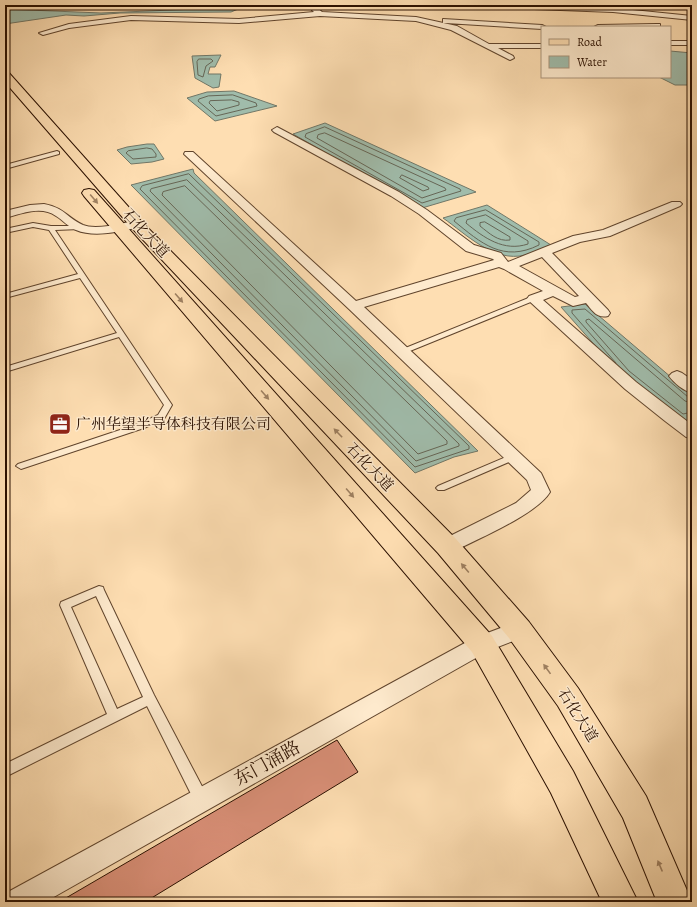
<svg xmlns="http://www.w3.org/2000/svg" width="697" height="907" viewBox="0 0 697 907" font-family="Alegreya,'Noto Serif SC',serif">
	<style>
		.water { fill: #a0bcab; stroke: #717767 }
		.lines { fill: none; stroke-linecap: round; stroke-linejoin: round }
		.shore { stroke: #666656; stroke-width: 1 }
		.building { fill: #d98f77; stroke: #2b1000 }
		.lane-casing { stroke: #60442c; stroke-width: 2 }
		.street-casing { stroke: #60442c; stroke-width: 2 }
		.primary-casing { stroke: #2b1000; stroke-width: 2 }
		.lane { fill: #feeacd; fill-rule: evenodd }
		.street { fill: #feeacd; fill-rule: evenodd }
		.primary { fill: #fedeb2; fill-rule: evenodd }
		.oneway { fill: #9f8162 }
		.labels { text-anchor: middle; dominant-baseline: central; stroke-width: 3; stroke-linejoin: round; paint-order: stroke }
		.street-label { font-size: 15px; fill: #2b1000; stroke: #feeacd }
		.poi-label { font-size: 15px; fill: #2b1000; stroke: #feeacd; text-anchor: start }
		.near-street-label { font-size: 18px; fill: #2b1000; stroke: #feeacd }
	</style>
	<rect width="100%" height="100%" fill="#fedeb2"/>
	<filter id="stains"><feTurbulence type="fractalNoise" baseFrequency=".005" numOctaves="4"/><feColorMatrix values="0 0 0 0 .2 0 0 0 0 .09 0 0 0 0 .02 0 0 0 .5 -.17"/></filter>
	<radialGradient id="worn" r=".72"><stop offset=".6" stop-color="#630" stop-opacity="0"/><stop offset="1" stop-color="#630" stop-opacity=".3"/></radialGradient>
	<!-- water -->
	<path class="water" d="M243,7L231,12L120,13L84,16L66,15L5,24V9L101,13Z
		M670,51L692,53V85H675L659,77H670Z
		M221,55L215,67H210L208,74H221L219,87L213,88L195,78L192,56Z
		M234,91L277,106L215,121L187,98L207,92Z
		M325,123L476,192L422,208L293,134Z
		M147,144H154L164,159L152,162L131,164L117,150L127,147Z
		M193,169L194,173L478,451L454,457L415,473L131,185Z
		M487,205L551,245C543,248 534,253 525,255C494,263 466,234 443,218Z
		M585,304L692,395V421L683,425L623,377L561,307Z"/>
	<g class="lines">
		<!-- shore -->
		<path class="shore" d="M199,59H211L213,61L206,66L203,77L198,75L197,62Z
			M233,95L256,103L257,106L216,116L198,101L199,99L208,96Z
			M232,100L239,102V105L217,111L209,103L210,101Z
			M325,127L460,189L461,191L422,203L305,137L306,134Z
			M325,133L445,188L446,190L422,198L317,138L318,135Z
			M147,148L152,149L156,154V157L133,159L126,153L128,151Z
			M189,174L469,446V449L415,467L140,189L142,186Z
			M402,175L428,187L429,189L423,191L400,178Z
			M187,180L459,444V446L416,461L150,191L151,189Z
			M185,186L447,441V444L418,454L162,195L163,192Z
			M486,210L539,242V245C503,263 481,243 454,221L456,218Z
			M486,215L528,241V244C504,252 484,238 466,223L467,220Z
			M485,222L510,237V240C498,242 489,233 480,226V223Z
			M616,363L572,313V310L585,309L688,397L692,398
			M692,403L685,401L589,319L586,320V322L629,371L683,414L692,412"/>
	</g>
	<!-- building -->
	<path class="building" d="M337,740L358,772L145,902H59Z"/>
	<g class="lines">
		<!-- lane casing -->
		<g class="lane-casing">
			<path id="lane" d="M57,151L59,152V154L5,169V165Z
				M33,223L51,226H82L83,227L80,229L55,230L172,405L164,419L144,428L21,469L16,466L18,464L138,424L158,415L164,405L119,337L5,372V367L117,333L80,278L5,298V294L78,274L49,230L33,227L5,233V229Z
				M531,297H534L538,299L405,353H399L398,351Z
				M513,454L518,457L516,459L444,490H438L436,488L438,486Z
				M99,586L103,587L104,590L154,695L206,794L208,799L206,804L201,806L196,804L147,706L5,777V764L107,714L60,605L61,602ZM96,596L143,697L117,709L71,607Z"/>
		</g>
		<!-- street casing -->
		<g class="street-casing">
			<path id="street" d="M24,5H220L217,7L142,9L27,7Z
				M307,5H314L322,12L416,17L457,26L489,44H542V48H498L513,56L514,58L510,60L451,30L416,21L320,16L239,23L131,20L69,28L43,35L39,33L69,24L131,16L239,19L314,12Z
				M478,5H536L613,8L692,16V20L613,12L481,7Z
				M443,19L542,25L546,27H542V29L446,23H443Z
				M657,24H660V27H594L598,25Z
				M670,41H692V45H670Z
				M277,127L399,192L427,210L474,245L501,253L508,262L573,236L603,230L672,202H680L682,204L680,206L610,236L580,242L552,253L608,310L610,313L608,316C597,319 592,310 586,303L573,306L553,296L543,300L636,382L692,425V438L686,437L665,421L625,389L527,299L529,296L543,291L504,269L499,267L364,307L541,473L550,492C537,514 478,539 454,551L447,553L440,551L437,546L440,541L516,503L531,490L527,480L349,309L184,154L185,152H193L356,301L494,260L493,259L466,251L419,214L391,196L274,132L272,130ZM542,257L579,296L575,297L519,266Z
				M44,204C65,208 66,217 83,225C95,230 123,224 136,220L140,221L142,224L140,227C121,231 95,238 76,230C68,227 63,220 56,216C41,205 21,214 5,218V211L30,205Z
				M677,371L682,373L692,380V393C684,391 674,383 669,376L672,373Z
				M519,621L526,624L529,630L526,636L490,650L45,902H5L8,892L474,638Z"/>
		</g>
		<!-- primary casing -->
		<g class="primary-casing">
			<path id="primary" d="M5,72L9,73L141,221L456,539L529,622L578,688L646,796L692,902H657L623,818L558,706L509,638L438,553L131,227L5,82Z
				M89,189L94,190L492,636L573,771L638,902H602L551,793L472,652L84,196L82,193L84,190Z"/>
		</g>
		<!-- lane -->
		<use href="#lane" class="lane"/>
		<!-- street -->
		<use href="#street" class="street"/>
		<!-- primary -->
		<use href="#primary" class="primary"/>
	</g>
	<!-- one-way arrows -->
	<defs><path id="oneway-solid" d="M-6-.8H1V-3.2L6.5 0L1 3.2V.8H-6Z"/></defs>
	<g class="oneway">
		<use href="#oneway-solid" transform="translate(94 199) rotate(50)"/>
		<use href="#oneway-solid" transform="translate(179 298) rotate(49)"/>
		<use href="#oneway-solid" transform="translate(265 395) rotate(49)"/>
		<use href="#oneway-solid" transform="translate(338 433) rotate(-134)"/>
		<use href="#oneway-solid" transform="translate(350 493) rotate(49)"/>
		<use href="#oneway-solid" transform="translate(465 568) rotate(-130)"/>
		<use href="#oneway-solid" transform="translate(547 669) rotate(-126)"/>
		<use href="#oneway-solid" transform="translate(660 866) rotate(-113)"/>
	</g>
	<!-- icons -->
	<defs>
		<g id="office-square" transform="scale(1.15)"><rect x="-9" y="-9" width="18" height="18" rx="4" fill="#8f2418" stroke="#feeacd"/><path d="M-6-3h4V-5.5h4V-3h4V5H-6ZM-1-4.5V-3h2v-1.5ZM-6 0V1H6V0Z" fill="#fff"/></g>
	</defs>
	<g fill-rule="evenodd">
		<use href="#office-square" x="60" y="424"/>
	</g>
	<g class="labels">
		<!-- street labels -->
		<g class="street-label">
			<text transform="translate(146 233) rotate(47)">石化大道</text>
			<text transform="translate(370 467) rotate(46)">石化大道</text>
			<text transform="translate(578 715) rotate(58)">石化大道</text>
		</g>
		<!-- poi labels -->
		<g class="poi-label">
			<text x="76" y="424">广州华望半导体科技有限公司</text>
		</g>
		<!-- near-street labels -->
		<g class="near-street-label">
			<text transform="translate(267 763) rotate(-29)">东门涌路</text>
		</g>
	</g>
	<!-- margin -->
	<rect width="697" height="907" fill="none" stroke="#fedeb2" stroke-width="20"/>
	<rect x="6" y="6" width="685" height="895" fill="none" stroke="#2b1000" stroke-width="2"/>
	<rect x="10" y="10" width="677" height="887" fill="none" stroke="#2b1000"/>
	<!-- legend -->
	<rect x="541" y="26" width="130" height="52" fill="#feeacd" stroke="#aa937b"/>
	<rect x="549" y="39" width="20" height="6" fill="#fedeb2" stroke="#aa937b"/>
	<text x="577" y="46" font-size="12" fill="#2b1000">Road</text>
	<rect x="549" y="56" width="20" height="12" fill="#a0bcab" stroke="#aa937b"/>
	<text x="577" y="66" font-size="12" fill="#2b1000">Water</text>
	<rect width="100%" height="100%" filter="url(#stains)"/>
	<rect width="100%" height="100%" fill="url(#worn)"/>
</svg>
